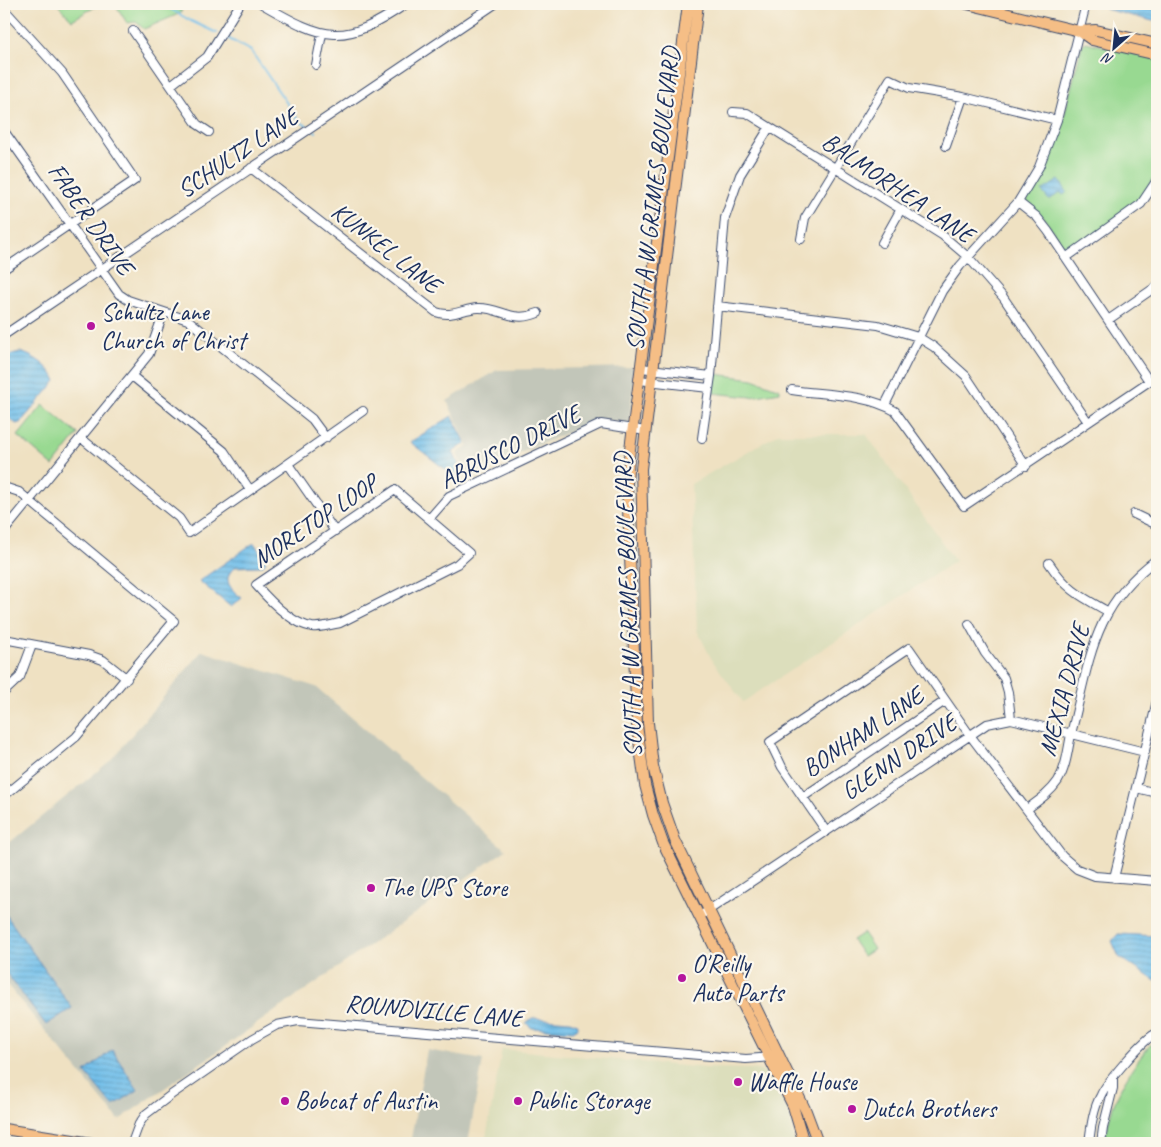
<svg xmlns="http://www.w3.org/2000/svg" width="1161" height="1147" viewBox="0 0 1161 1147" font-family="Caveat,sans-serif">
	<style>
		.built { fill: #dcdebc }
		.industrial { fill: #c2c6b9 }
		.green { fill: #98d991; stroke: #5a8478 }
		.water { fill: url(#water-rules); stroke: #4576a4 }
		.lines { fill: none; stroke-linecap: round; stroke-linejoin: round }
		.stream { stroke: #6fbeea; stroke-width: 2 }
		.minor-casing { stroke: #3b4a6d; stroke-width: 10 }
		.major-casing { stroke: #3b4a6d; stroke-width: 12 }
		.minor { stroke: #fff; stroke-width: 8 }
		.major { stroke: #f5be86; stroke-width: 10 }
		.poi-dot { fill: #b5179e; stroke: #fbf7ec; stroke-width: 2 }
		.labels { text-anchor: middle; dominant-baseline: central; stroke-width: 4.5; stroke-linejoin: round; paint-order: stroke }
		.street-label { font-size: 25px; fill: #1b2f5e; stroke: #fbf7ec }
		.poi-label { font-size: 25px; fill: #1b2f5e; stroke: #fbf7ec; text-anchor: start }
	</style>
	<defs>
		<pattern id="water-rules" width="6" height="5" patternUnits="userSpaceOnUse" patternTransform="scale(1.25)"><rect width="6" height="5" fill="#6fbeea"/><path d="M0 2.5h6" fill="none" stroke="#5a9bc1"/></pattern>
	</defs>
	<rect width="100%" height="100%" fill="#fbf7ec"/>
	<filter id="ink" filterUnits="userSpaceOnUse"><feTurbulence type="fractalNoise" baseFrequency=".02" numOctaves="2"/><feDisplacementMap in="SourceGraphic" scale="10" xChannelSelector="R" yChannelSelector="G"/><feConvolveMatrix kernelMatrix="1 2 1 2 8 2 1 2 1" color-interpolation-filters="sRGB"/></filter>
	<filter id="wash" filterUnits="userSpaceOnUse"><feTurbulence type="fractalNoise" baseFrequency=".0096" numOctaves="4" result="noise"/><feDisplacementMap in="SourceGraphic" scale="20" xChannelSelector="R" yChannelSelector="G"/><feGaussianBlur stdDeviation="1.12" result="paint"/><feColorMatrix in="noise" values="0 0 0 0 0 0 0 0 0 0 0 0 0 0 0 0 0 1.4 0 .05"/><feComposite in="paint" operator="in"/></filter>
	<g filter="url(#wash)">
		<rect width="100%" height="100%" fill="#efe1c2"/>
		<!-- built -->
		<path class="built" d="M778,434H866L955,561L743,702L712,660L697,630L691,484Z
			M502,1049L705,1068L753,1069L768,1073L790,1116L794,1143H485Z"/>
		<!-- industrial -->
		<path class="industrial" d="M635,367L629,423L599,419L467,476L457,454L468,445L447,401L497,370Z
			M202,651L316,687L506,850L119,1120L4,981V847L110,761Z
			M427,1050L483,1060L468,1143H435L411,1139Z"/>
		<!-- green -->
		<path class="green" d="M57,4H100L72,20Z
			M115,4H182L181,13L144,29L136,22L127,23Z
			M1086,42L1157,59V168C1146,208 1102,228 1070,250L1065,249L1043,217L1026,201L1059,136L1082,45Z
			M715,374L753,379L780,389V392L751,397L713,393Z
			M43,405L78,434L53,466L18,436Z
			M863,933L874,949L863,956L852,940Z
			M1151,1044L1157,1050V1143H1105C1109,1104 1126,1074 1151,1044Z"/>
		<!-- water -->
		<path class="water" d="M1106,4H1157V22L1105,9Z
			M1059,180L1067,192L1063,195L1061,192L1049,200L1042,191Z
			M20,352C34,356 51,367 56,381L20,423L16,424L4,413V360L12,354Z
			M452,416L466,443L453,452L461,470L454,476L410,442Z
			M252,544H255L266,562L262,566L235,567C221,579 230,589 242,598L231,607L199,581Z
			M4,912L72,1008L46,1025L4,970Z
			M1118,934L1157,936V982L1119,957L1112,941Z
			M532,1018L570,1021L577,1024L578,1028L573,1031L532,1028L526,1023Z
			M112,1050L138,1090L113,1106L85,1072Z"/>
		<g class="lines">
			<!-- stream -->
			<path class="stream" d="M162,4L191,21L217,33
				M222,35L251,51L299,121L307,126
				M315,131L316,132"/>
		</g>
	</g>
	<g filter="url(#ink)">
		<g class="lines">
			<!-- minor casing -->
			<g class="minor-casing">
				<path id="minor" d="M262,4C326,41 343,47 406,4
					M4,9L62,73L135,180L4,269
					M133,31L197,124L209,132
					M316,65L322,34
					M171,85L207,57L240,4
					M733,112L747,113L942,235L969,258L1003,297L1088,422
					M4,131L119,294L128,300L188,320L312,419L326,438
					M946,146L963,97
					M251,168L436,312C452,318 462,309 478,308C501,307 512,324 538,313
					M1018,202L1037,217L1048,231L1149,381
					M801,239L805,218L890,79L909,88L963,97L1057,120
					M882,243L901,209
					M1067,257L1141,204L1157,180
					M717,306L878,325L918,337L934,347L966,376L1026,466
					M1108,320L1157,286
					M4,335L495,4
					M641,368L711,376
					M132,376L224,451L250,490
					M639,380L709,388
					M792,390C826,395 866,394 895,411L964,506L1157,376
					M885,405L942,291L960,266L1018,202L1039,167L1057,120L1086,4
					M81,438L179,518L189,533L363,411
					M702,438L711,376L725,218L740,175L769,128
					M288,464L334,530
					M4,487L19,492L174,621L76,737L4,796
					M395,490L469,553L457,564L340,623C331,625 322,628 312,627C292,624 269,600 256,585Z
					M1134,514L1157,525
					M429,519L449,496L601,424L646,431
					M4,536L6,529L149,354L164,312
					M1049,563C1067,590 1080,596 1107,611
					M969,624L985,653L1004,678L1008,692L1011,719
					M4,639L89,655L103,660L127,679
					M4,692L20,677L32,645
					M1136,788L1157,793
					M803,797L945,701
					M1027,809C1038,801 1050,793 1058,781C1067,766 1068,747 1072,730C1090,659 1093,606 1157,559
					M826,831L782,767L770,742L909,648L969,734L1062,856L1077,869L1095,876L1157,881
					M1114,878L1157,701
					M700,916L987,724L1011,719L1145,752
					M132,1143L139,1124L146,1114L171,1095L252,1039L277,1025L298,1021L746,1059L772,1057
					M1089,1143C1091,1127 1093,1109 1101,1095C1106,1083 1145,1037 1157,1033
					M1101,1143L1103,1128L1113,1088V1079"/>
			</g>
			<!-- major casing -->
			<g class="major-casing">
				<path id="major" d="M688,4L629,457L627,484L637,725L645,785L653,815L663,843L793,1106L804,1143
					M698,4L641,469L648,723L653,766L662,803L675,840L806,1111L818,1143
					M967,4L1079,31L1096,30L1157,44
					M1079,31L1092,40L1157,55
					M4,1129L92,1143"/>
			</g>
			<!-- minor -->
			<use href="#minor" class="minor"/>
			<!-- major -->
			<use href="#major" class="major"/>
		</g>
	</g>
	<!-- markers -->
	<g class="poi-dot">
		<circle cx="91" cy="326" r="5"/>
		<circle cx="371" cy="888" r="5"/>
		<circle cx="682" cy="978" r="5"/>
		<circle cx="738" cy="1082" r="5"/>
		<circle cx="285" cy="1101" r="5"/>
		<circle cx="518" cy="1101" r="5"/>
		<circle cx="852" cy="1109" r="5"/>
	</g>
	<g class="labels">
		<!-- street labels -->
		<g class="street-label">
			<text transform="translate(238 153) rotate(-34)">SCHULTZ LANE</text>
			<text transform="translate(898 188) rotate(34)">BALMORHEA LANE</text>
			<text transform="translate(653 199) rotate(-83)">SOUTH A W GRIMES BOULEVARD</text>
			<text transform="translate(91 219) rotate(55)">FABER DRIVE</text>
			<text transform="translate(386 248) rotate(38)">KUNKEL LANE</text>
			<text transform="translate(510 447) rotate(-27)">ABRUSCO DRIVE</text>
			<text transform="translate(315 521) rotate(-34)">MORETOP LOOP</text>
			<text transform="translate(628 605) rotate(-92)">SOUTH A W GRIMES BOULEVARD</text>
			<text transform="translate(1064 690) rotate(-75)">MEXIA DRIVE</text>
			<text transform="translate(863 732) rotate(-34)">BONHAM LANE</text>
			<text transform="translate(899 757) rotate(-34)">GLENN DRIVE</text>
			<text transform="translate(434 1011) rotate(5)">ROUNDVILLE LANE</text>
		</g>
		<!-- poi labels -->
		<g class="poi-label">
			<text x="101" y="312">Schultz Lane<tspan x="101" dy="29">Church of Christ</tspan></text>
			<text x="381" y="888">The UPS Store</text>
			<text x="692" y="964">O'Reilly<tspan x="692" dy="29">Auto Parts</tspan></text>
			<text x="748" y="1082">Waffle House</text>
			<text x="295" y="1101">Bobcat of Austin</text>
			<text x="528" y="1101">Public Storage</text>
			<text x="862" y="1109">Dutch Brothers</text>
		</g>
	</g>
	<!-- margin -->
	<rect width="1161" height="1147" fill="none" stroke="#fbf7ec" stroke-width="20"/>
	<!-- north arrow -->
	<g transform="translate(1114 48) rotate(207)" stroke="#fbf7ec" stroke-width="4" paint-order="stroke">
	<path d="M0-4L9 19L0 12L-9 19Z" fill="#1b2f5e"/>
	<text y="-8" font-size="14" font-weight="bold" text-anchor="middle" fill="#1b2f5e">N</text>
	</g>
</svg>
